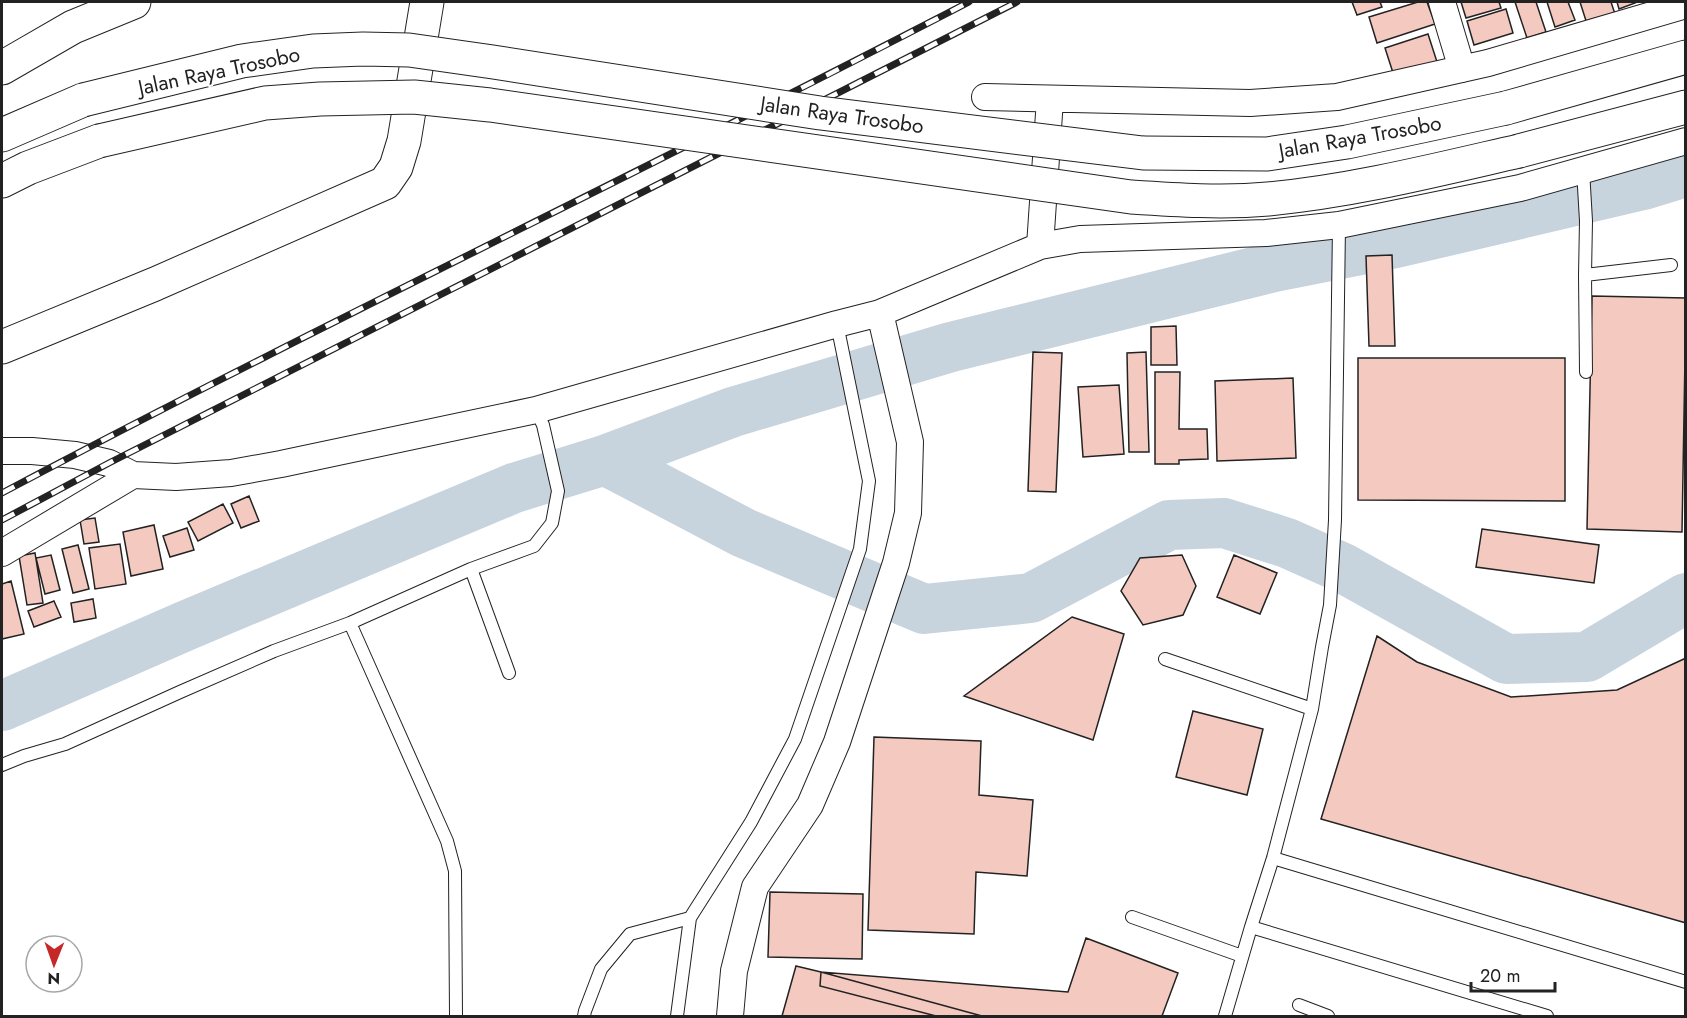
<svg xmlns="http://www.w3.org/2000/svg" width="1687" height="1018" viewBox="0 0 1687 1018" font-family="Jost,sans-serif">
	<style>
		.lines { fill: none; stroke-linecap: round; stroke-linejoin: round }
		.river { stroke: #c7d3dd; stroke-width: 50 }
		.building { fill: #f3c9c0; stroke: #222; stroke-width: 1.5 }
		.lane-casing { stroke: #222; stroke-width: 14 }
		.street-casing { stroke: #222; stroke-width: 28 }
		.secondary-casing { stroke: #222; stroke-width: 35 }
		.highway-casing { stroke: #222; stroke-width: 35 }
		.lane { stroke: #fff; stroke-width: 12 }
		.street { stroke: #fff; stroke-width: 26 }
		.secondary { stroke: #fff; stroke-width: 33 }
		.highway { stroke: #fff; stroke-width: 33 }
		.rail-casing { stroke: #222; stroke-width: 7 }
		.rail { stroke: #fff; stroke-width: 4.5; stroke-dasharray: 14; stroke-linecap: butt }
		.highway-bridge-casing { stroke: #222; stroke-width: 35; stroke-linecap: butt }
		.highway-bridge { stroke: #fff; stroke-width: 33 }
		.labels { text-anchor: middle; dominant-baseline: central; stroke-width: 4.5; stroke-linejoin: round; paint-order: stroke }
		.street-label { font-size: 21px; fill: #222; stroke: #fff }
	</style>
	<rect width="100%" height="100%" fill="#fff"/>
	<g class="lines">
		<!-- river -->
		<path class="river" d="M605,460L733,412L951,347L1274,267L1396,243L1643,185L1686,172
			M2,706L185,626L514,488L605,460L744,533L924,609L1031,598L1169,525L1224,523L1287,543L1343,568L1506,659L1587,657L1686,598"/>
	</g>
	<!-- building -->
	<path class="building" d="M1352,2H1380L1382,7L1357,15Z
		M1418,2H1427L1435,24L1377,43L1369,17Z
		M1461,2H1499L1501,8L1466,18Z
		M1515,2H1536L1546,32L1527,38Z
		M1547,2H1568L1575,20L1555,27Z
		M1580,2H1611L1616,17L1588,27Z
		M1617,2H1634L1635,3L1619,9Z
		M1506,9L1513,33L1474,45L1467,21Z
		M1428,34L1438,65L1395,79L1385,48Z
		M1392,255L1395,346H1369L1366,256Z
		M1592,296L1686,298L1682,532L1587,529Z
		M1176,326L1177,365H1151V327Z
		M1033,352L1062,353L1056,492L1028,491Z
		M1146,352L1149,452H1129L1127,353Z
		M1358,358H1565V501L1358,500Z
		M1155,372H1180L1179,429H1207L1208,459L1179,460V464H1155Z
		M1293,378L1296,458L1217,461L1215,381Z
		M1119,385L1124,454L1083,457L1078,387Z
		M249,496L259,521L241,528L231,504Z
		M223,504L233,523L198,541L188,522Z
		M95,518L99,542L84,544L80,520Z
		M154,525L163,569L131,576L123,532Z
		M187,528L194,550L170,557L163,536Z
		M1482,529L1599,545L1594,583L1476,567Z
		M120,544L126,584L95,589L89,548Z
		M78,545L89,589L73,593L62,549Z
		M35,553L43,603L27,605L19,556Z
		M51,555L60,590L45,594L36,558Z
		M1182,555L1196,586L1183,615L1143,625L1121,591L1140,558Z
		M1234,555L1277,573L1260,614L1217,597Z
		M11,581L24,634L2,639V584Z
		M93,599L96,618L74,622L71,603Z
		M54,601L61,617L34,627L28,611Z
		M1072,617L1124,634L1093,740L964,696Z
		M1377,636L1417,662L1511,697L1617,690L1686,658V923L1321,819Z
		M1193,711L1263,729L1247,795L1176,777Z
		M874,737L981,741L979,795L1033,800L1027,876L976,872L974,934L868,930Z
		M770,892L863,894L862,959L768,957Z
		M1086,938L1178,973L1162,1016H936L820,986L821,972L1068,992Z
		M796,966L821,972L982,1016H782Z"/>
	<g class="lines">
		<!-- lane casing -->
		<g class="lane-casing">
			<path id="lane" d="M1583,170L1586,221L1585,275L1586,372
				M1585,275L1671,265
				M471,569L509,673
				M350,623L447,841L455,871L456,1016
				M1165,659L1312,709
				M2,765L24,756L65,744L180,692L274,651L350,623L471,569L534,546L552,523L558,491L543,425L536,410
				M1273,858L1686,982
				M1132,917L1242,956
				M1251,927L1547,1016
				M1299,1005L1328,1016
				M584,1016L585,1011L601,969L630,934L690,918
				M677,1016L690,918L751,822L795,739L860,549L869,481L837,324
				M1225,1016L1251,927L1273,858L1312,709L1322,647L1330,605L1335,520L1339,225"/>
		</g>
		<!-- street casing -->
		<g class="street-casing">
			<path id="street" d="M1442,2L1462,69
				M985,97L1250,103L1337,97L1488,63L1686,5
				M1040,246L1050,99
				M2,451H32L75,455L109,463L133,475L176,477L231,473L281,464L536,410L837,324L880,313L1040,246L1080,239L1266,233L1339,225L1520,188L1686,141
				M2,553L133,475
				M730,1016L734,971L755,887L810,805L837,742L896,563L908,513L910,442L880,313"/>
		</g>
		<!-- secondary casing -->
		<g class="secondary-casing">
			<path id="secondary" d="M2,68L73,27L134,2
				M2,347L155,284L385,183L396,167L404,141L427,2"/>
		</g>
		<!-- highway casing -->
		<g class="highway-casing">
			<path id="highway" d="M1506,108L1686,57
				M2,135L83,100
				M1519,151L1686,107
				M2,181L28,168L99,141"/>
		</g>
		<!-- lane -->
		<use href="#lane" class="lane"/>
		<!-- street -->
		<use href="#street" class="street"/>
		<!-- secondary -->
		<use href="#secondary" class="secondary"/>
		<!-- highway -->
		<use href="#highway" class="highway"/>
		<!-- rail casing -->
		<g class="rail-casing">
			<path id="rail" d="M2,493C321,324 648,169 969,2
				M2,520L109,463L1017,2"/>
		</g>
		<!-- rail -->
		<use href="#rail" class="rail"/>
		<!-- highway-bridge casing -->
		<g class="highway-bridge-casing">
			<path id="highway-bridge" d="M83,100L242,61L313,51L363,49L409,50L493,62L820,113L1143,153L1267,154L1347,142L1506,108
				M99,141L265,103L320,99L414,97L490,105L1131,197C1177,200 1223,203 1268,199C1353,191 1436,170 1519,151"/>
		</g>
		<!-- highway-bridge -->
		<use href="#highway-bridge" class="highway-bridge"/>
	</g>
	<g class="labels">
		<!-- street labels -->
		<g class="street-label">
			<text transform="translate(219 71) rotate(-12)">Jalan Raya Trosobo</text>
			<text transform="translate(842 115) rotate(8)">Jalan Raya Trosobo</text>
			<text transform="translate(1360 137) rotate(-10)">Jalan Raya Trosobo</text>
		</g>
	</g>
	<!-- border -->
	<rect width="1687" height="1018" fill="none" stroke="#222222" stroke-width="6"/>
	<!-- north arrow -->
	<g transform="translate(54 964) rotate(181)"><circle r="28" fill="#ffffff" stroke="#a7a7a7" stroke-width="1.5"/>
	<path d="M0-4.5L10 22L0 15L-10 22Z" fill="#c62828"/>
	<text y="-9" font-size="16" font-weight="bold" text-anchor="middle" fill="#222222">N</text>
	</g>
	<!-- scale -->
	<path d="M1471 982v9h84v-9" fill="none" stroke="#222222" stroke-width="3"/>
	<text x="1480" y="982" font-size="18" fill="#222222" stroke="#ffffff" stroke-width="4.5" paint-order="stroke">20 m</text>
</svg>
